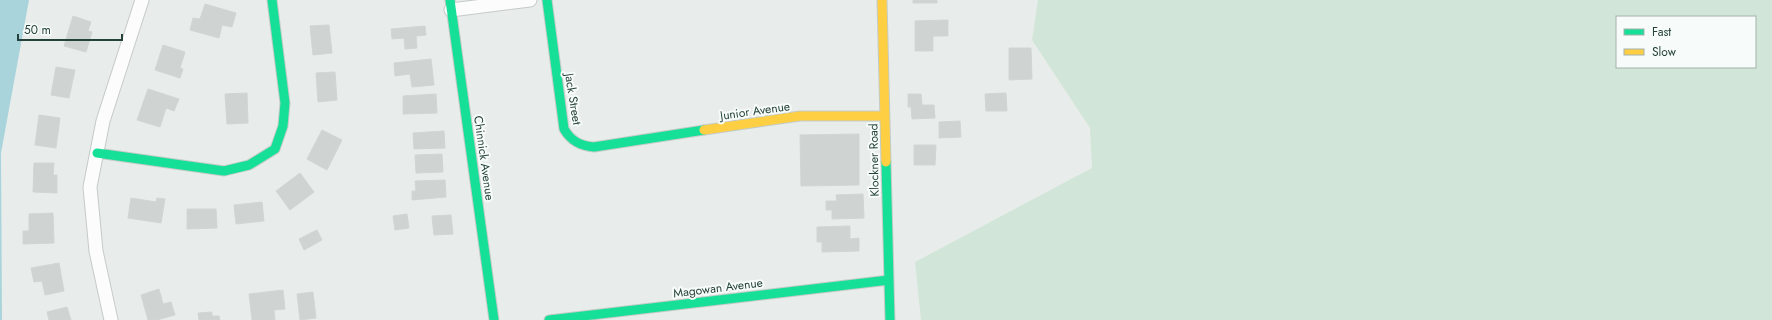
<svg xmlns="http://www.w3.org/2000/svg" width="1772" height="320" viewBox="0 0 1772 320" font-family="Jost,sans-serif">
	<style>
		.green { fill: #d1e6d8; fill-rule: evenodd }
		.water { fill: #a9d4db }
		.building { fill: #cfd4d2; stroke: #d1d6d4 }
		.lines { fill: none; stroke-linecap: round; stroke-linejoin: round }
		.street-casing { stroke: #c5cac8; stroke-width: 15 }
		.fast-casing { stroke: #c3cbc8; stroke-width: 11 }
		.slow-casing { stroke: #c3cbc8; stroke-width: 11 }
		.street { stroke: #fcfcfc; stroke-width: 13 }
		.fast { stroke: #16e098; stroke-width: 9 }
		.slow { stroke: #ffcf43; stroke-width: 9 }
		.labels { text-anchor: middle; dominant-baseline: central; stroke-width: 4; stroke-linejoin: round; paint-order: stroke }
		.street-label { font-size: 12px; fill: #24423a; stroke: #f7fbf9 }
	</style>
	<rect width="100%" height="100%" fill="#e8edeb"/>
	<!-- green -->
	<path class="green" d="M1038,0H1772V320H921L915,262L1092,168L1090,128L1032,40ZM1617,17H1755V67H1617Z"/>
	<!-- water -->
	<path class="water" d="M0,0H29L1,153L2,320H0Z"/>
	<!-- building -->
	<path class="building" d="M913,0H937V3H913Z
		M205,4L236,13L232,27L222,25L219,38L190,30L193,18L200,19Z
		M73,16L91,22L88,31L92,32L86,52L64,46Z
		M948,20V36H933V51H915V21Z
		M329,25L332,53L313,55L310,26Z
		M425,26L426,35L416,36L417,48L405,49L404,38L392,39L391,29Z
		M163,45L185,52L180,68L183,69L180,78L155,70Z
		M1009,48H1031L1032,79L1009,80Z
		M431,59L434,85L412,87L410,74L395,76L394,63Z
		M56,67L75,70L69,98L51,95Z
		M335,72L337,100L318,102L316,73Z
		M148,89L179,99L174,111L166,108L160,127L137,120Z
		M247,93L248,123L227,124L225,94Z
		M1006,93L1007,111H986L985,94Z
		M436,94L437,113L403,114V96Z
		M908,94H921L922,105H934L935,118L912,119L911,107H908Z
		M39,115L60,118L56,148L35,145Z
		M960,121L961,137L939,138V122Z
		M322,130L342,140L327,170L307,159Z
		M444,131L445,148L414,149L413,133Z
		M859,134V185L801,186L800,135Z
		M914,145H936L935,165H914Z
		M442,154L443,172L416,173L415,155Z
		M34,163H54L53,175H57V193L33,192Z
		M300,173L314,192L290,210L276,191Z
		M445,180L446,197L412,200V191H416L415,181Z
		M863,194L864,218L832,219V210H826V201H837L836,195Z
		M131,198L156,202L157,198L165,199L161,223L128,218Z
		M262,202L264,221L236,224L234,205Z
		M187,209H216L217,228L187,229Z
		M53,213L54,243L23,244V231H29V214Z
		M407,214L409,228L395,230L393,216Z
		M451,215L453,234L434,235L432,216Z
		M850,226V239L859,238V251L822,252V242H817V227Z
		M317,230L322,240L304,250L299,239Z
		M59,263L64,291L45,295L42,281L34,282L31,268Z
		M159,289L163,304L171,302L175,315L157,320H148L141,295Z
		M283,290L285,309L274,310L275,320H252L249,294Z
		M313,292L316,318L300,320L297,294Z
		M67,307L71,320H49L47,312Z
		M212,312V316H219L220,320H199L198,313Z"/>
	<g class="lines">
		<!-- street casing -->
		<g class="street-casing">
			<path id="street" d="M451,10L530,0
				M111,320L96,251L90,187L103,121L142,0"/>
		</g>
		<!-- fast casing -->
		<g class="fast-casing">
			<path id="fast" d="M450,0L494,320
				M547,0L564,129C571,141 580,146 594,147L704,130
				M97,153L224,171L249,165L275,149L283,126L285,103L272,0
				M886,162L890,320
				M549,320L889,280"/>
		</g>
		<!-- slow casing -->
		<g class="slow-casing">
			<path id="slow" d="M882,0L886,162
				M704,130L800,116H885"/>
		</g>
		<!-- street -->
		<use href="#street" class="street"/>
		<!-- fast -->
		<use href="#fast" class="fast"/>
		<!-- slow -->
		<use href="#slow" class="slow"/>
	</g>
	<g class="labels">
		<!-- street labels -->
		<g class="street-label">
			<text transform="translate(573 99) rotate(81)">Jack Street</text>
			<text transform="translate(755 111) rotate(-8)">Junior Avenue</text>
			<text transform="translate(484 158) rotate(82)">Chinnick Avenue</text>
			<text transform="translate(874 160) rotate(-91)">Klockner Road</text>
			<text transform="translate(718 288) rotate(-7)">Magowan Avenue</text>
		</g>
	</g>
	<!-- legend -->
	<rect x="1616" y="16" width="140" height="52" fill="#f7fbf9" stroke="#a3b1ad"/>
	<rect x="1624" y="29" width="20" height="6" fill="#16e098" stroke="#a3b1ad"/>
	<text x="1652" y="36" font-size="12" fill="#24423a">Fast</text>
	<rect x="1624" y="49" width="20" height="6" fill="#ffcf43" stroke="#a3b1ad"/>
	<text x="1652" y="56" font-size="12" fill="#24423a">Slow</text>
	<!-- scale -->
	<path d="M18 34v6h104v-6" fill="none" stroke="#24423a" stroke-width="2"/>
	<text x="24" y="34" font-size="12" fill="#24423a" stroke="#f7fbf9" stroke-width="3" paint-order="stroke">50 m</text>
</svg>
